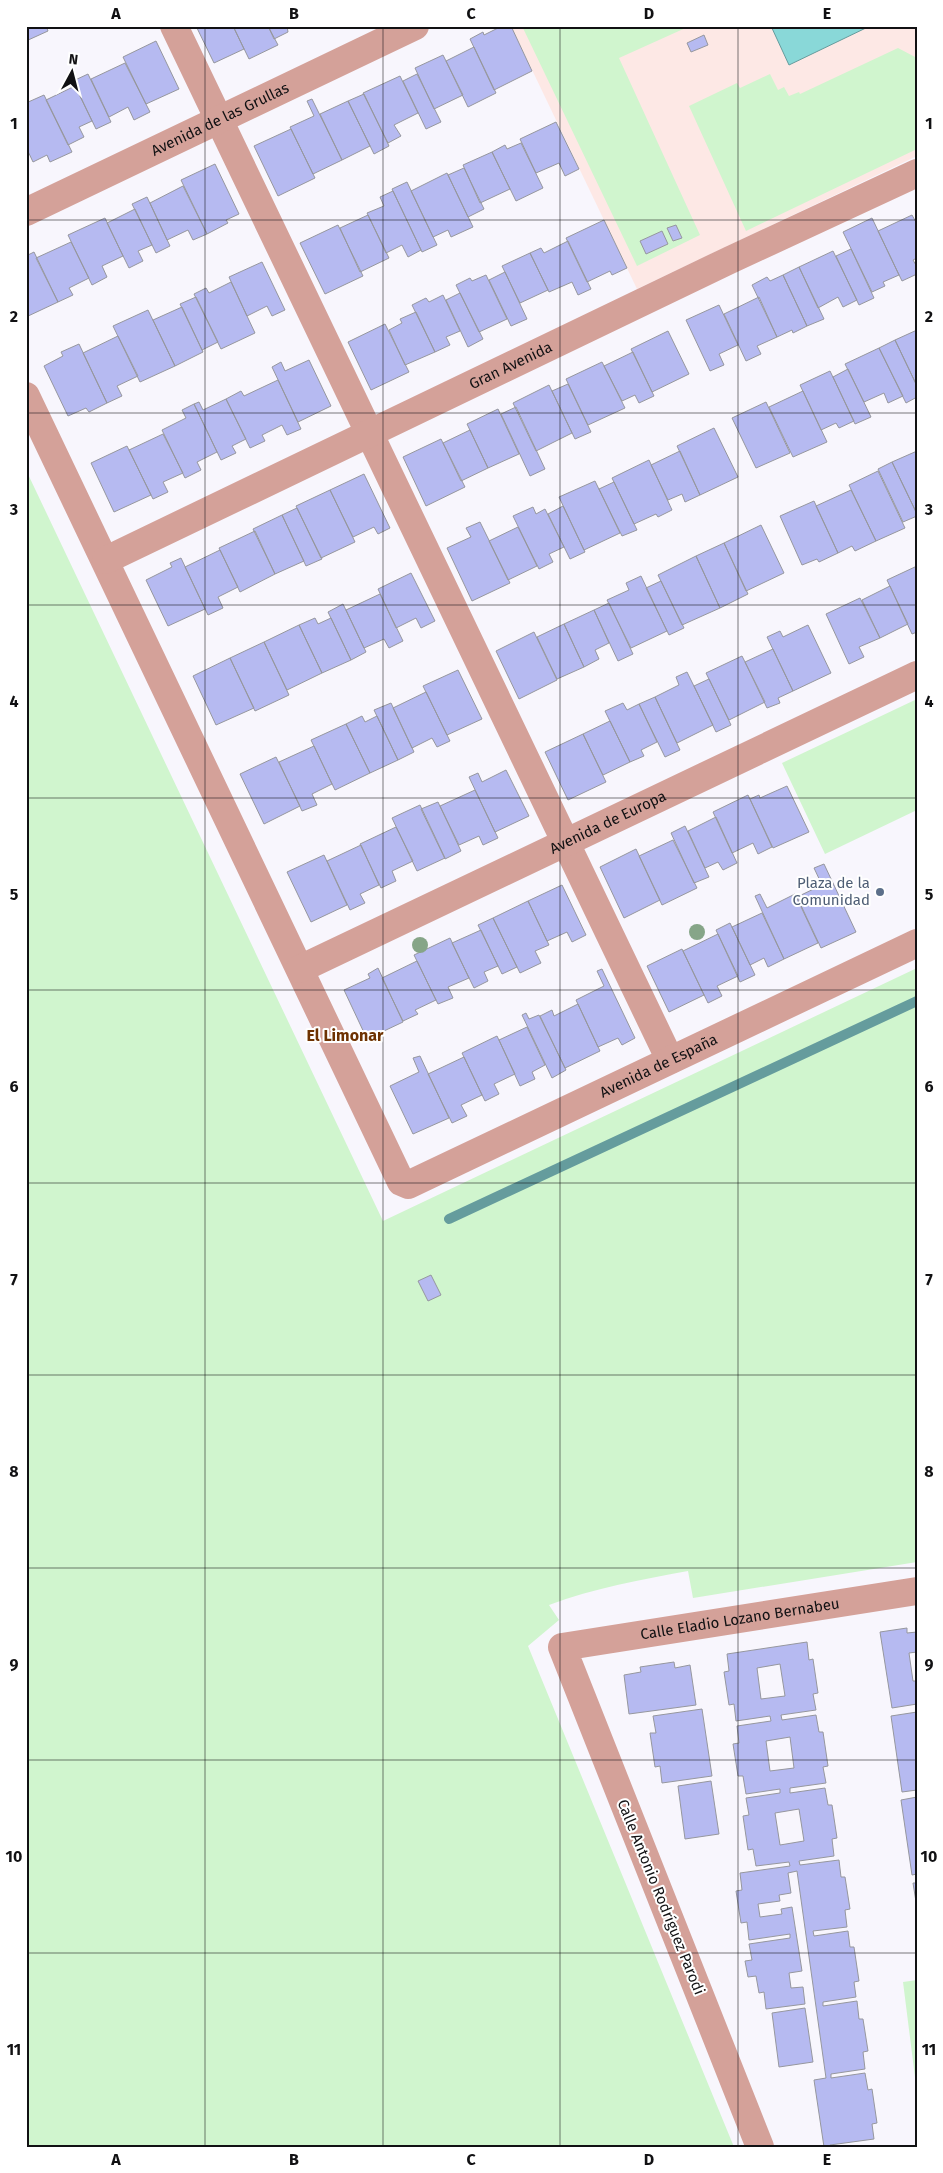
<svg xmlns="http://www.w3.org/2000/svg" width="943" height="2173" viewBox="0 0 943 2173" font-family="'Fira Sans',sans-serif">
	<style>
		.commercial { fill: #fde8e5 }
		.green { fill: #d0f5ce }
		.water { fill: #89d8d8; stroke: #659c9d }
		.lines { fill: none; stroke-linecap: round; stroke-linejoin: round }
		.stream { stroke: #659c9d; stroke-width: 10 }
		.building { fill: #b6baf1; stroke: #96979e; fill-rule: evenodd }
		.street { stroke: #d4a199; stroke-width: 28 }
		.tree { fill: #86a588 }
		.grid { fill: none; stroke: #111113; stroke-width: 1; stroke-opacity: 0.55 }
		.service-dot { fill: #5c6f8a; stroke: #fff; stroke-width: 2 }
		.labels { text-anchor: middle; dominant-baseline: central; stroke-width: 4; stroke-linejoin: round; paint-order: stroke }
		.street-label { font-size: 15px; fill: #111113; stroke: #fff }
		.service-label { font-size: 15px; fill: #4e5e75; stroke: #fff; text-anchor: end }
		.neighbourhood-label { font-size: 16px; font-weight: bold; fill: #6e3202; stroke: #fff }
		.neatline { fill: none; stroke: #111113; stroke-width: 2 }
		.grid-label { font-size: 16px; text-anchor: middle; font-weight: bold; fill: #111113 }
	</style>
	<rect width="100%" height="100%" fill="#f8f6fd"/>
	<!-- commercial -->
	<path class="commercial" d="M511,26H917V156L637,289Z"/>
	<!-- green -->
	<path class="green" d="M522,26H690L619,58L700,235L637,266Z
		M898,48L917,58V149L746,231L689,106L737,83L740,88L770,74L778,90L784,87L789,96L799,92L800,94Z
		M26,470L383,1221L917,968V1562L693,1598L688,1571C640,1580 594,1588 549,1605L559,1620L528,1646L734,2147H26Z
		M917,699V810L825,854L782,763Z
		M917,1980V2093L903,1982Z"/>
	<!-- water -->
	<path class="water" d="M771,26H870L789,65Z"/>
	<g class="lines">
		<!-- stream -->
		<path class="stream" d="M449,1219L917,1001"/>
	</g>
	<!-- building -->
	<path class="building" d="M26,26H46L48,31L26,41Z
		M196,26H233L244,49L214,63Z
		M233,26H268L278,45L249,59Z
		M268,26H287L288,32L274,39Z
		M502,26H511L532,71L494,90L470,39L483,32L484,35Z
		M704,35L708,45L691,52L687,43Z
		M156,41L179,89L146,104L123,57Z
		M474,47L496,93L468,107L446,61Z
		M443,55L463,95L434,109L415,68Z
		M125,63L150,112L134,120L128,107L109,117L91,79Z
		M88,74L111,122L96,129L73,81Z
		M417,74L441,122L426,129L403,81Z
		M400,76L418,113L394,125L401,136L388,143L363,93Z
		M75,86L92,121L79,127L84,137L68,145L46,100Z
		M364,94L389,146L374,154L348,101Z
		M44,95L72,152L50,162L47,155L33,162L26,147V103Z
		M312,99L342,160L313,174L290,127L314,116L307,101Z
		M348,101L370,146L342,160L320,114Z
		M556,122L579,169L565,176L559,163L536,173L520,139Z
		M291,129L315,178L278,196L254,146Z
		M521,143L543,188L516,201L492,152L505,145L507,149Z
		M492,152L510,189L480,203L463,165Z
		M215,164L239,214L226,220L228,223L207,234L181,180Z
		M464,168L484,209L468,217L448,175Z
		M447,173L473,227L451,237L448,230L433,237L411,191Z
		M407,182L437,245L422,252L392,189Z
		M183,186L207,234L193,240L188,230L167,240L150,203Z
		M393,191L421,250L408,257L402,245L386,253L367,213L384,206L380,197Z
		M147,197L170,246L156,253L132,204Z
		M135,209L152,245L138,251L143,261L129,268L107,223Z
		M368,215L389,258L360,272L340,228Z
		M912,215L917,224V258L913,260L917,267V274L902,281L878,231Z
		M105,218L123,256L102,266L107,277L92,285L68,235Z
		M872,218L899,275L883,282L885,286L872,292L843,232Z
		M604,220L627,268L612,275L610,271L587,282L566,238Z
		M338,225L363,276L325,294L300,243Z
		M676,225L682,238L673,241L667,228Z
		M662,231L668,244L646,254L640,241Z
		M568,241L591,289L578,295L572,282L549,292L530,253L541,248L544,253Z
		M71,242L89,278L69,288L73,295L58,302L36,258Z
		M851,249L874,298L859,305L836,256Z
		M833,251L857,300L843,307L838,297L818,308L799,267Z
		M34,252L58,302L26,317V256Z
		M530,253L548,290L520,303L502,266Z
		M262,262L285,310L272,316L267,306L247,316L229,277Z
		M799,267L824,319L807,326L783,275Z
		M505,272L527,319L511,326L489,280Z
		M486,275L507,319L479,332L456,285L470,278L472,281Z
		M783,275L807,326L793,333L792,330L777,337L752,285L767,277L770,281Z
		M231,282L255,333L221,349L194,294L206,288L209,293Z
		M460,293L483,339L468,347L446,300Z
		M443,295L460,331L446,337L450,345L435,352L412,305L426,298L429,302Z
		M196,297L218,342L202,350L180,304Z
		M759,297L777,337L757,346L761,354L746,361L724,314Z
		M719,305L738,345L719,354L724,365L710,371L686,320Z
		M182,307L203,352L175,366L153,320Z
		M148,310L175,366L140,382L113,326Z
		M416,312L435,352L405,365L389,330L402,323L400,319Z
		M385,324L409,372L371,390L348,342Z
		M917,330V386L895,340Z
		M668,331L689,374L652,392L631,349Z
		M118,336L138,376L117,386L122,396L107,403L83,353Z
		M895,340L917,386V397L906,403L879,348Z
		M79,344L107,403L89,412L86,408L68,416L44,366L63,356L61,352Z
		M879,348L903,396L888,403L884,393L864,402L845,364Z
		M633,352L654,396L639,403L635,395L622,401L604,366Z
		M309,360L331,406L298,422L272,367L281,362L285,371Z
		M602,362L625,408L588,425L566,379Z
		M848,369L871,417L855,424L833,377Z
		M830,371L854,421L839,428L836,423L821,430L800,385Z
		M278,380L301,429L287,435L282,425L262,435L265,441L250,448L226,399L241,391L244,396Z
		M568,384L591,432L575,439L552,391Z
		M549,385L572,433L536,451L513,403Z
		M803,391L827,442L793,457L769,407Z
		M226,399L246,439L232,446L236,453L221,460L194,404L199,402L203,410Z
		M766,402L790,453L756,468L732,418Z
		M194,404L217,452L197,462L201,470L185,478L162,430L186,418L182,410Z
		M516,407L545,469L530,476L501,414Z
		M498,409L519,454L488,468L467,424Z
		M714,428L738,477L700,495L677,446Z
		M470,430L488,468L461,481L443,443Z
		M163,434L183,473L163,482L168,492L153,499L129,450Z
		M441,439L465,487L426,506L403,457Z
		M127,446L151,495L114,512L91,463Z
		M680,451L700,495L685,502L682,494L668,500L651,465Z
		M917,451V514L892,462Z
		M649,460L672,510L658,517L656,514L634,524L612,478Z
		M892,462L917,514V516L903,522L878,469Z
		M878,471L905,528L876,541L849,485Z
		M364,474L390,528L378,534L374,527L353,537L330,490Z
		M595,481L620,533L584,550L559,497Z
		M614,482L637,530L622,536L599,489Z
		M330,490L355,542L321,558L296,506Z
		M851,490L876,541L855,551L852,546L838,553L816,506Z
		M814,501L838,553L819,562L817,559L802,565L780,516Z
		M563,506L585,552L570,559L548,514Z
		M533,507L536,514L545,509L564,547L549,554L553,562L539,569L513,516Z
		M297,508L322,559L306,566L282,515Z
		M282,515L304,561L275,574L253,529Z
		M480,522L510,583L472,601L447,548L471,537L466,528Z
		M761,525L784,573L746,591L724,543Z
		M518,527L537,566L508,580L489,541Z
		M255,531L275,574L240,592L219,548Z
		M724,543L748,594L720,608L696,556Z
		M220,550L238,587L218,597L223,608L208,615L185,567Z
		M696,556L720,608L682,625L658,575Z
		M181,558L205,609L168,626L146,580L172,567L170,563Z
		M917,566V632L912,634L887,580Z
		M411,573L435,621L421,628L416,618L396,628L378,589Z
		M641,576L667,631L631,648L607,600L629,590L626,583Z
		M661,581L684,628L669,635L646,588Z
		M890,586L908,624L880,638L862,600Z
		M380,594L403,641L389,648L384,639L364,648L346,610Z
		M860,598L880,638L859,647L864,657L849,664L826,614Z
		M609,603L633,654L618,661L594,610Z
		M343,604L366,652L351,660L328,612Z
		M594,610L609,643L595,650L599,659L584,667L564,624Z
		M315,618L318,624L331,618L351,660L322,673L299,625Z
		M564,624L584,667L557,679L537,637Z
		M299,625L322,673L287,690L264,642Z
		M808,625L831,673L793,691L767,637L780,631L783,637Z
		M534,632L557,680L519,699L496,651Z
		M264,642L289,695L255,711L230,658Z
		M773,649L793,691L778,698L780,703L767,708L745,662Z
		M742,656L765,702L729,720L706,673Z
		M230,658L254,708L216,725L193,676Z
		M458,670L482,719L447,735L423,686Z
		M687,672L713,725L677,743L655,697L679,685L676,677Z
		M709,679L731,725L716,732L694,686Z
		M426,692L450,741L437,747L432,738L412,748L393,708Z
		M655,697L680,750L665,757L639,704Z
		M391,703L414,752L398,760L374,710Z
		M623,703L627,710L639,704L657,742L641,750L644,756L630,762L605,711Z
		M362,716L365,722L377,716L398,760L370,773L346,724Z
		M610,721L630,762L603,775L583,734Z
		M346,724L370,773L335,790L311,740Z
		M583,734L606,782L568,800L545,752Z
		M314,746L332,784L312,794L317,805L302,811L279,762Z
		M276,757L300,806L264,824L240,774Z
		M506,770L529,816L495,832L469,777L478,773L482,782Z
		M787,786L809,832L773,848L750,799L759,795L760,798Z
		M475,790L498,838L483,845L479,836L459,845L440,806Z
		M748,795L772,847L758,854L753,843L732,853L713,812Z
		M438,802L461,851L445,859L421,809Z
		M420,805L445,858L417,871L392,818Z
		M716,817L737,863L723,870L718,862L705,868L688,831Z
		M685,826L709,877L694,883L671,833Z
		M396,827L413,861L392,871L396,881L381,888L360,844Z
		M673,840L697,888L662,905L639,856Z
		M361,845L379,885L360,894L365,903L350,910L327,861Z
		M636,849L660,900L624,918L600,867Z
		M324,855L347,905L311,922L287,872Z
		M824,864L856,932L821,948L797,897L822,885L814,868Z
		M562,885L586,935L572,942L567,932L547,941L528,901Z
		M760,894L767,908L795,894L818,943L784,959L755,896Z
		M528,901L549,945L535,951L541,963L520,973L493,918Z
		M762,913L784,959L768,967L764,958L750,965L732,927Z
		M493,918L517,967L502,974L478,925Z
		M730,923L755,975L740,982L716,930Z
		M481,930L498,966L484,972L488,981L474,988L452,943Z
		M718,934L738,976L717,986L722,996L708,1003L683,951Z
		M450,938L469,978L448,987L453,998L438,1004L414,955Z
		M682,949L704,995L669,1012L647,966Z
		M417,961L436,1000L415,1010L418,1014L403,1021L382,978Z
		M378,968L403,1022L367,1039L344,990L370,978L368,974Z
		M602,969L635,1038L622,1045L618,1038L598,1047L576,1000L604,986L597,971Z
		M578,1004L600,1051L565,1068L540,1016L552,1010L554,1016Z
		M526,1013L529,1019L539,1015L566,1070L552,1078L522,1015Z
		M527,1027L545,1065L532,1072L535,1079L520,1086L499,1040Z
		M497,1036L515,1074L494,1084L499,1094L485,1101L462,1053Z
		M420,1056L449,1118L413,1134L390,1086L419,1072L413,1058Z
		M464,1057L482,1095L461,1105L467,1116L452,1123L428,1074Z
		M431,1275L441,1295L428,1301L418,1281Z
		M907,1628V1633L917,1632V1652L909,1653L913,1681H917V1704L892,1708L880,1632Z
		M807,1642L809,1660L813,1659L818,1693L813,1694L816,1710L781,1715L782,1720L816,1715L819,1732H823L828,1766L823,1767L826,1783L790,1788V1793L825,1788L828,1805H832L837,1838L832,1839L834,1856L799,1861L800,1865L839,1860L841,1877H845L850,1909L845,1910L847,1927L813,1931L814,1936L848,1931L850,1947H854L859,1981L854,1982L856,1997L823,2002V2006L857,2001L859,2019H863L868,2051L863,2052L865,2069L831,2074V2078L865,2073L868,2090L872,2089L877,2123L872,2124L874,2139L830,2145L831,2147H824L814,2080L826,2078L797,1871L788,1873L791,1893L779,1895L780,1901L758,1904L760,1917L782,1914L781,1909L792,1907L802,1971L789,1973L791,1988L803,1987L805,2004L766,2009L764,1992L759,1993L756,1976L748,1977L745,1961L752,1960L749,1944L790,1938V1934L749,1940L747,1922L741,1923L736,1891L742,1890L740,1873L790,1866L789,1862L756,1866L753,1849L748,1850L743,1816L749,1815L746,1798L780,1793V1789L746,1794L743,1776H738L733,1744L739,1743L737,1726L771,1721L770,1716L736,1721L734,1704L729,1705L724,1672L729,1671L727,1654ZM780,1664L785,1696L761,1699L757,1668ZM790,1737L794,1768L770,1771L766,1741ZM799,1809L804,1841L780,1845L775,1813Z
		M674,1662L675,1668L690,1665L696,1705L629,1714L624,1675L641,1672L640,1667Z
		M702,1709L712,1776L662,1783L660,1766L655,1767L650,1733H656L653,1716Z
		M917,1712V1790L902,1792L891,1716Z
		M711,1781L719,1834L685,1839L678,1786Z
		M917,1797V1874L912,1875L901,1800Z
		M913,1883H917V1908Z
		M805,2008L813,2062L779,2067L772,2013Z"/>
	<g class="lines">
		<!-- street -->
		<g class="street">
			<path d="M174,26L670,1060"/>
			<path id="s1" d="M26,212L415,26"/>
			<path id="s2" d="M26,396L401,1182L408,1185L917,943"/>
			<path id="s3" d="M106,560L730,260L917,173"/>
			<path id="s4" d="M300,969L917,675"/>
			<path id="s5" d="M760,2147L562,1647L917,1591"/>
		</g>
	</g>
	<!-- trees -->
	<g class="tree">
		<circle cx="697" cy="932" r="8"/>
		<circle cx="420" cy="945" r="8"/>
	</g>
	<!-- grid -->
	<path class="grid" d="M205,26V2147M383,26V2147M560,26V2147M738,26V2147M26,220H917M26,413H917M26,605H917M26,798H917M26,990H917M26,1183H917M26,1375H917M26,1568H917M26,1760H917M26,1953H917"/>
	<!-- markers -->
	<circle class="service-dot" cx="880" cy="892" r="5"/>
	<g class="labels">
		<!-- street labels -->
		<g class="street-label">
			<text stroke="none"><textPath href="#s1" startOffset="215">Avenida de las Grullas</textPath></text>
			<text stroke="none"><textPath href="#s3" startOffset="449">Gran Avenida</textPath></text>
			<text stroke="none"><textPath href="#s4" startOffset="341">Avenida de Europa</textPath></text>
			<text stroke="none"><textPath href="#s2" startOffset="1156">Avenida de España</textPath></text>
			<text stroke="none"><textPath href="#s5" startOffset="718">Calle Eladio Lozano Bernabeu</textPath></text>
			<text transform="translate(661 1897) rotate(68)">Calle Antonio Rodríguez Parodi</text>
		</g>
		<!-- service labels -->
		<g class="service-label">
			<text x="870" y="883">Plaza de la<tspan x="870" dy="17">Comunidad</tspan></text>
		</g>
		<!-- neighbourhood labels -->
		<g class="neighbourhood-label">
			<text x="345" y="1035">El Limonar</text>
		</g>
	</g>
	<!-- border -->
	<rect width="943" height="2173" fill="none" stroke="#ffffff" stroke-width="55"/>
	<!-- north arrow -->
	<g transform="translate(72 72) rotate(7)" stroke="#ffffff" stroke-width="4" paint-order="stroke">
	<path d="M0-4L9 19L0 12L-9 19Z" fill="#111113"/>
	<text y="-8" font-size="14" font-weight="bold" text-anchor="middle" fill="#111113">N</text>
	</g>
	<rect x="28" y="28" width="888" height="2118" class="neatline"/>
	<g class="grid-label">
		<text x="116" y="19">A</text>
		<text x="294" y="19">B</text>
		<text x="471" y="19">C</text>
		<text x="649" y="19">D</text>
		<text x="827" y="19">E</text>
		<text x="14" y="129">1</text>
		<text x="929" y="129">1</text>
		<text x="14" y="322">2</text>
		<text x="929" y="322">2</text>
		<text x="14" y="515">3</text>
		<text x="929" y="515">3</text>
		<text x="14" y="707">4</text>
		<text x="929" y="707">4</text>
		<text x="14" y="900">5</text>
		<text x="929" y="900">5</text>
		<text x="14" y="1092">6</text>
		<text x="929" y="1092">6</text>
		<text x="14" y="1285">7</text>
		<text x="929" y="1285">7</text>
		<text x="14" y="1477">8</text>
		<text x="929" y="1477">8</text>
		<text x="14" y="1670">9</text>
		<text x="929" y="1670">9</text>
		<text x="14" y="1862">10</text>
		<text x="929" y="1862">10</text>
		<text x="14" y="2055">11</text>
		<text x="929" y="2055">11</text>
		<text x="116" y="2165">A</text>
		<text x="294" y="2165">B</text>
		<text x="471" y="2165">C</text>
		<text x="649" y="2165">D</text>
		<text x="827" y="2165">E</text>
	</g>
</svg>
